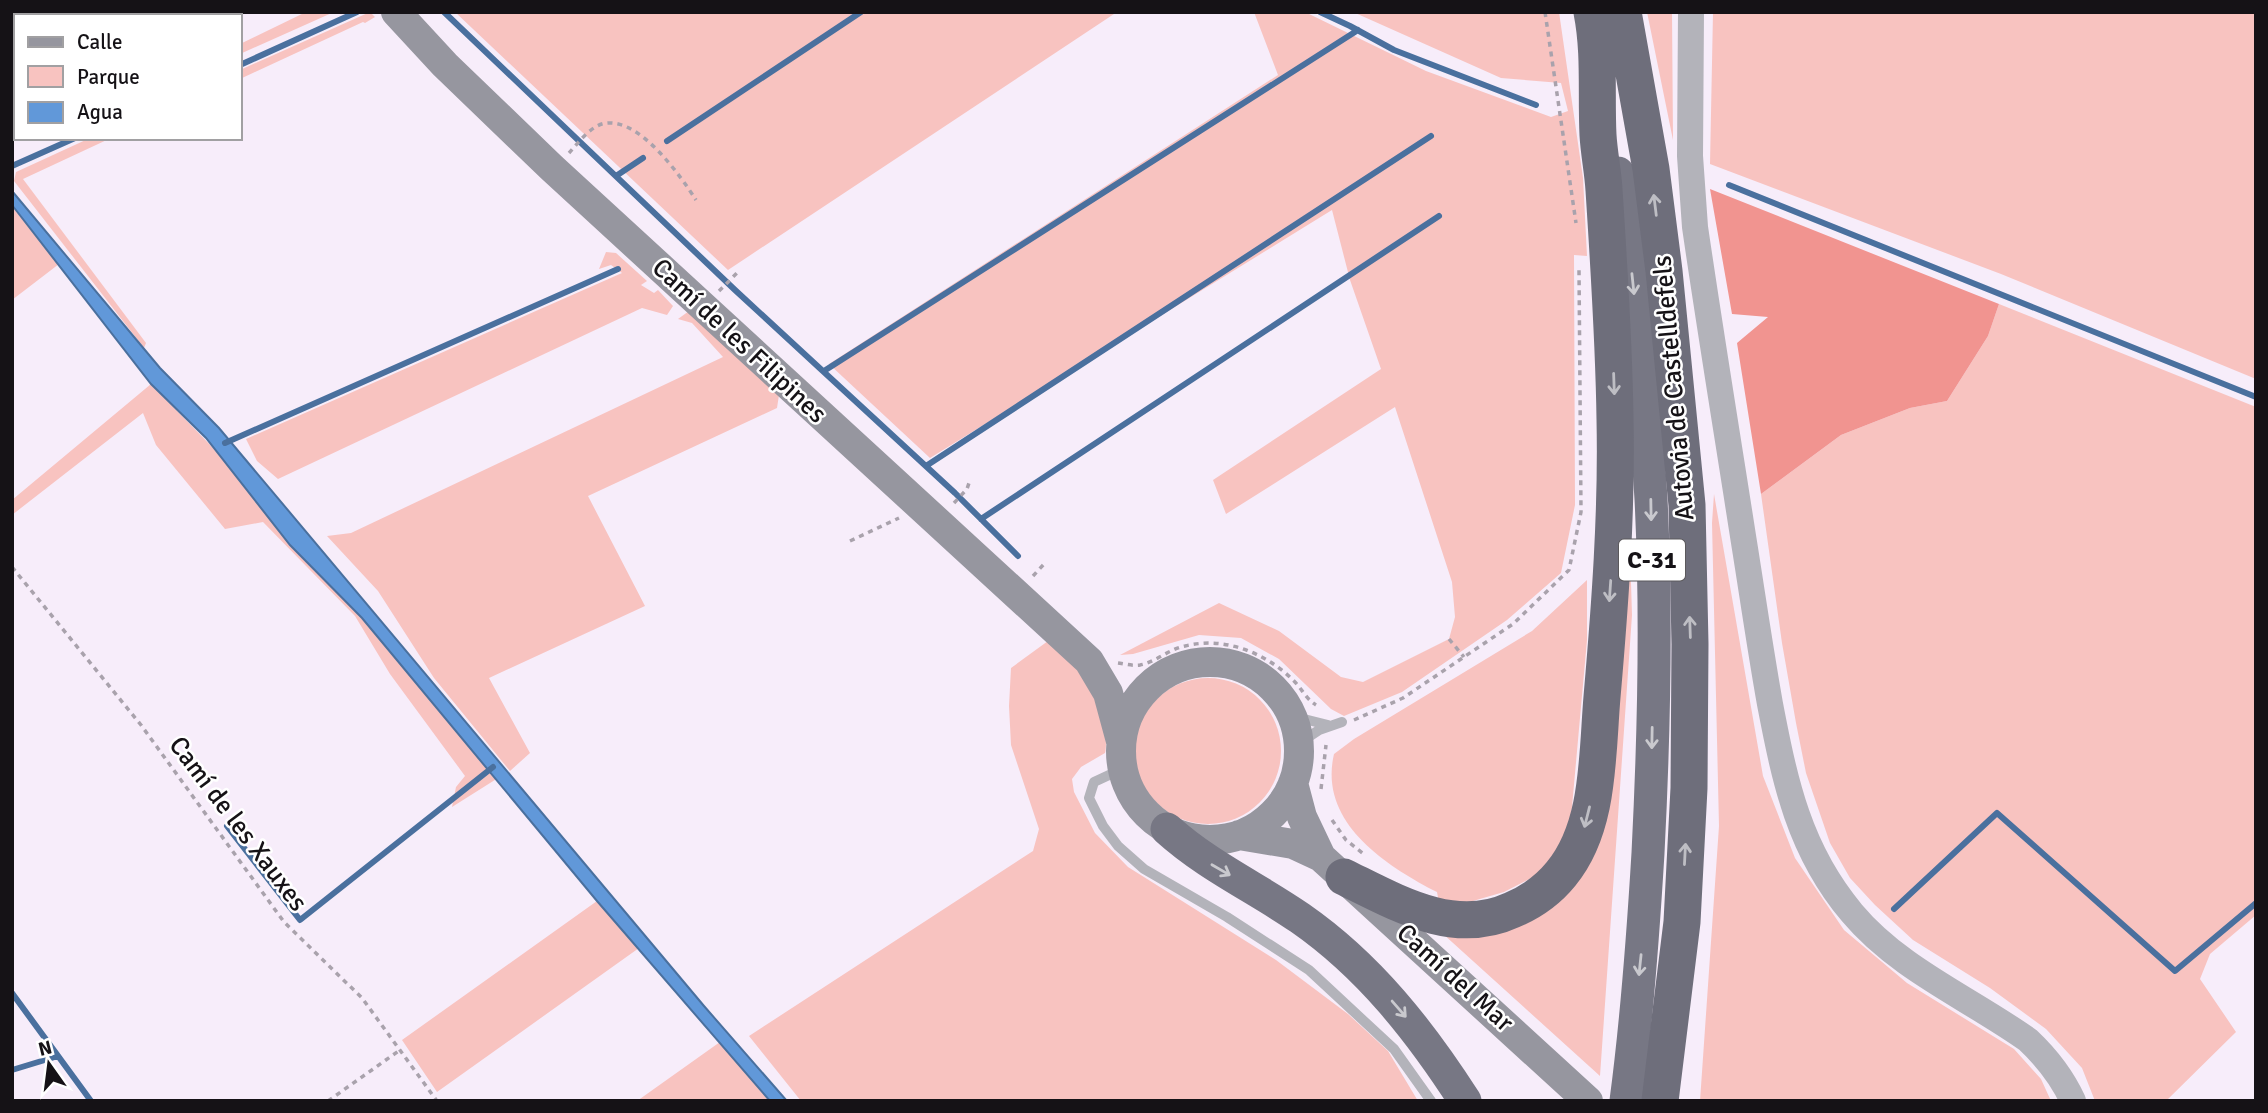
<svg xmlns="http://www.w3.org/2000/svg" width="2268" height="1113" viewBox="0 0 2268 1113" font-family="Signika,sans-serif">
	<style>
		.green { fill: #f8c3c0 }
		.forest { fill: #f19490 }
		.water { fill: #6198d9; stroke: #4a709e; stroke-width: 2 }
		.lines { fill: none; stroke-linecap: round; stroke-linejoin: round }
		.stream { stroke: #4a709e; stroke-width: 6 }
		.path { stroke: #a9a2ac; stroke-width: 3.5; stroke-dasharray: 5 5; stroke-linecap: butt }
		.service { stroke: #b3b3ba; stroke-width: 10 }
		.tertiary { stroke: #b3b3ba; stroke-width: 26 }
		.secondary { stroke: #96969f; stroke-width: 30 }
		.trunk { stroke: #777784; stroke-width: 33 }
		.motorway { stroke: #6e6e7b; stroke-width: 37 }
		.oneway { stroke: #bebec4 }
		.oneway2 { stroke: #c9c9ce }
		.labels { text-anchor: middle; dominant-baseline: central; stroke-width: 5; stroke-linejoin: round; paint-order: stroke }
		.shield { fill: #fff; stroke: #5b595c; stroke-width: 2 }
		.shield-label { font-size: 24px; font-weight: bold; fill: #151216 }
		.street-label { font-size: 26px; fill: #151216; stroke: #fff }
	</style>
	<rect width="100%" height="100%" fill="#f7edfa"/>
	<!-- green -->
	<path class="green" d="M306,12H334L240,54V44Z
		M370,12L375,17L365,23L363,22L240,79V70Z
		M455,12H1117L728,270Z
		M1254,12H1305L1426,71L1551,117L1568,111L1561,83L1501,78L1353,12H1559L1583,178L1587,256L1574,255L1575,505L1561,573L1507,620L1402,692L1344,716L1331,709L1279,659L1241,638L1199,635L1133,654L1120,655L1219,603L1279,631L1341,677L1363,682L1449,639L1455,617L1452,582L1395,407L1226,514L1213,480L1381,369L1350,280L1332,210L930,458L829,364L1278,75Z
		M1647,12H1672L1673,140Z
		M1713,12H2256V379L2001,274L1710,164Z
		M90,138H111L23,179L146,343L144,348L14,181L16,172Z
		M12,205L59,264L12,300Z
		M606,252L616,253L647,281L641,285L654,293L658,290L673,306L667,315L642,308L278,479L257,461L246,439L622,273L611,265L599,269Z
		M1999,304L2256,407V915L2210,954L2200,979L2236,1032L2166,1101H2095L2082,1068L2046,1029L1990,988L1913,940L1875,905L1850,878L1830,843L1806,773L1796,723L1782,643L1761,494L1841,435L1910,408L1947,401L1988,336Z
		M689,311L779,395L777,408L588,496L645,606L489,678L530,753L510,771L434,678L378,591L327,536L351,533L723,357L692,323L678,319Z
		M151,384L285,522L498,778L452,807L456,787L465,776L390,674L355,616L263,522L225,529L156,445L143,413L12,515V500Z
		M1626,418L1632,615L1600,1076L1442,933L1568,885Z
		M1714,494L1763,776L1795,858L1844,930L1907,983L2014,1049L2041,1079L2051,1101H1700L1719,826L1712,523Z
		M1587,580V640L1570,829L1541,873L1504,892L1466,903H1439L1437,892C1385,865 1318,822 1334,754L1354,739L1532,631Z
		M1048,641C1059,652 1085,672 1092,683C1100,698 1109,737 1105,753L1081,767L1072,779L1074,792L1095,833L1128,867L1276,960L1348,1014L1388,1051L1418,1101H801L749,1036L1033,851L1039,829L1011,745L1009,706L1011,668Z
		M1135 751a73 73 0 1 1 146 0a73 73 0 1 1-146 0Z
		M597,901L639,948L437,1092L402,1040Z
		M720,1042L771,1101H637Z"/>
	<!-- forest -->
	<path class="forest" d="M1710,189L1999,304L1988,336L1947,401L1910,408L1841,435L1761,494L1737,343L1768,317L1732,314Z"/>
	<!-- water -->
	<path class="water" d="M12,191L160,368L219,428L704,1006L787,1101H770L597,901L362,618L290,545L206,438L151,384L12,205Z"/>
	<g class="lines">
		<!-- stream -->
		<path class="stream" d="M444,12L735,290L955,493L1018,556
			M1320,12L1350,26L1394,50L1536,105
			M140,16L147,12
			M240,65L357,12
			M12,77L16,76
			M667,141L861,12
			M12,166L75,138
			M616,176L643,158
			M1729,185L2256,397
			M824,371L1358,30
			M225,443L618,269
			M926,466L1431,136
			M981,519L1439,216
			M227,826L300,920L493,767
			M1894,909L1997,813L2175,971L2256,903
			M12,993L91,1101
			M12,1070L58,1056"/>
		<!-- path -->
		<path class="path" d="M1545,12L1576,223
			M569,153C579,142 592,124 607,123C641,120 680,175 696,200
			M719,291L739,271
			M954,503L967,489L970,480
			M850,541L899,518
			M12,567L141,725L284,922L362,998L437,1101
			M1033,576L1044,564
			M1449,639L1464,657
			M1118,663C1125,664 1133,666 1140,665C1156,662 1169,649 1185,646C1225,636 1266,653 1294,681C1302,689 1306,699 1316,705
			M1354,720L1403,698L1513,624L1569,570L1581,512L1579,269
			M1321,789L1326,745
			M1332,820L1346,840L1365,855
			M328,1101L400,1050"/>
		<!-- service -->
		<path class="service" d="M1292,716L1328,725
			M1298,744L1319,730L1342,722
			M1122,769L1094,782L1089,798L1103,826L1118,846L1144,869L1227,917L1309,970L1394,1049L1431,1101"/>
		<!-- tertiary -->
		<path class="tertiary" d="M1691,12L1690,156L1695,227C1710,330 1727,433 1743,536C1752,592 1760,648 1770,704C1785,782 1799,850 1852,913C1899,969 1969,998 2028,1040C2046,1057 2062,1077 2073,1101"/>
		<!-- secondary -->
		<path class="secondary" d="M396,12L445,65L552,168L1089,661L1108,693L1121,741
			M1121 751a89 89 0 1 1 178 0a89 89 0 1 1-178 0Z
			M1293,783L1302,817L1321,857
			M1239,835L1293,844L1321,857L1588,1101"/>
		<!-- trunk -->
		<path class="trunk" d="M1618,173C1634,281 1645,390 1651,499C1657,617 1654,736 1648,853C1643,936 1637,1019 1626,1101
			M1167,829C1208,866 1255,887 1300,918C1369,966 1420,1031 1465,1101"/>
		<!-- motorway -->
		<path class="motorway" d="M1623,12L1651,169L1664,271L1687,505L1690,644L1689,788L1682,922L1660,1101
			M1344,877C1397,903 1454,937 1512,910C1531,902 1548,890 1561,874C1600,827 1597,755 1602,697C1610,605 1617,512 1615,419C1614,343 1609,266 1604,190C1603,172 1599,153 1598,135C1596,95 1600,52 1592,12"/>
	</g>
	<!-- one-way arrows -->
	<defs><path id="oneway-shaft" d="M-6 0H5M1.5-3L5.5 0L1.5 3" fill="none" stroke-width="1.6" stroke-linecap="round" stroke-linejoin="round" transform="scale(1.75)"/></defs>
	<g class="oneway">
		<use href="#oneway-shaft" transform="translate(1655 205) rotate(-97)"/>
		<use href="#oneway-shaft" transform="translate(1614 384) rotate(88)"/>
		<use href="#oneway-shaft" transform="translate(1610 591) rotate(94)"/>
		<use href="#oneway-shaft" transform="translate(1690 627) rotate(-92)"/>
		<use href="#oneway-shaft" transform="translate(1587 817) rotate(104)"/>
		<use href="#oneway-shaft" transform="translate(1685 854) rotate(-87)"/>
	</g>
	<g class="oneway2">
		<use href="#oneway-shaft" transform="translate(1633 284) rotate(84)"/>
		<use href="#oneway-shaft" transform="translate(1651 510) rotate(89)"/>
		<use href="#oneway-shaft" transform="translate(1652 738) rotate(91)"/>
		<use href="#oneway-shaft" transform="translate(1221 870) rotate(30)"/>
		<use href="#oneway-shaft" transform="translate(1640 965) rotate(96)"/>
		<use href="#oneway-shaft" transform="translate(1399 1009) rotate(49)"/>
	</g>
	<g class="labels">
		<!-- shield labels -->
		<rect class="shield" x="1619" y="539.5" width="66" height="41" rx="5"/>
		<g class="shield-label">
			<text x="1652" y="560">C-31</text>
		</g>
		<!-- street labels -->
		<g class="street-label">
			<text transform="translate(739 341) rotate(43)">Camí de les Filipines</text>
			<text transform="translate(1674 388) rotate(-95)">Autovia de Castelldefels</text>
			<text transform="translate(238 824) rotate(53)">Camí de les Xauxes</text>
			<text transform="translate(1455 978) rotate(42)">Camí del Mar</text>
		</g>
	</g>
	<!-- border -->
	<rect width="2268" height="1113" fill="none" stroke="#151216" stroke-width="28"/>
	<!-- legend -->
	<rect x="14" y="14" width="228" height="126" fill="#ffffff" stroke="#a1a0a2" stroke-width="2"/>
	<rect x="28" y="37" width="35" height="10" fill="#96969f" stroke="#a1a0a2" stroke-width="2"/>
	<text x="77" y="49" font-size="21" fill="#151216">Calle</text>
	<rect x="28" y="66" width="35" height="21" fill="#f8c3c0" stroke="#a1a0a2" stroke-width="2"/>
	<text x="77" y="84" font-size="21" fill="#151216">Parque</text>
	<rect x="28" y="102" width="35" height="21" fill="#6198d9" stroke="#a1a0a2" stroke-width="2"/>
	<text x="77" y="119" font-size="21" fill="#151216">Agua</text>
	<!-- north arrow -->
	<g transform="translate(49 1064) rotate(346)" stroke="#ffffff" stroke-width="5" paint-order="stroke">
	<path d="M0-5L12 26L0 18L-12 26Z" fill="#151216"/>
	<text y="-10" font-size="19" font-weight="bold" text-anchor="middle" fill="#151216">N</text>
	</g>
</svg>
